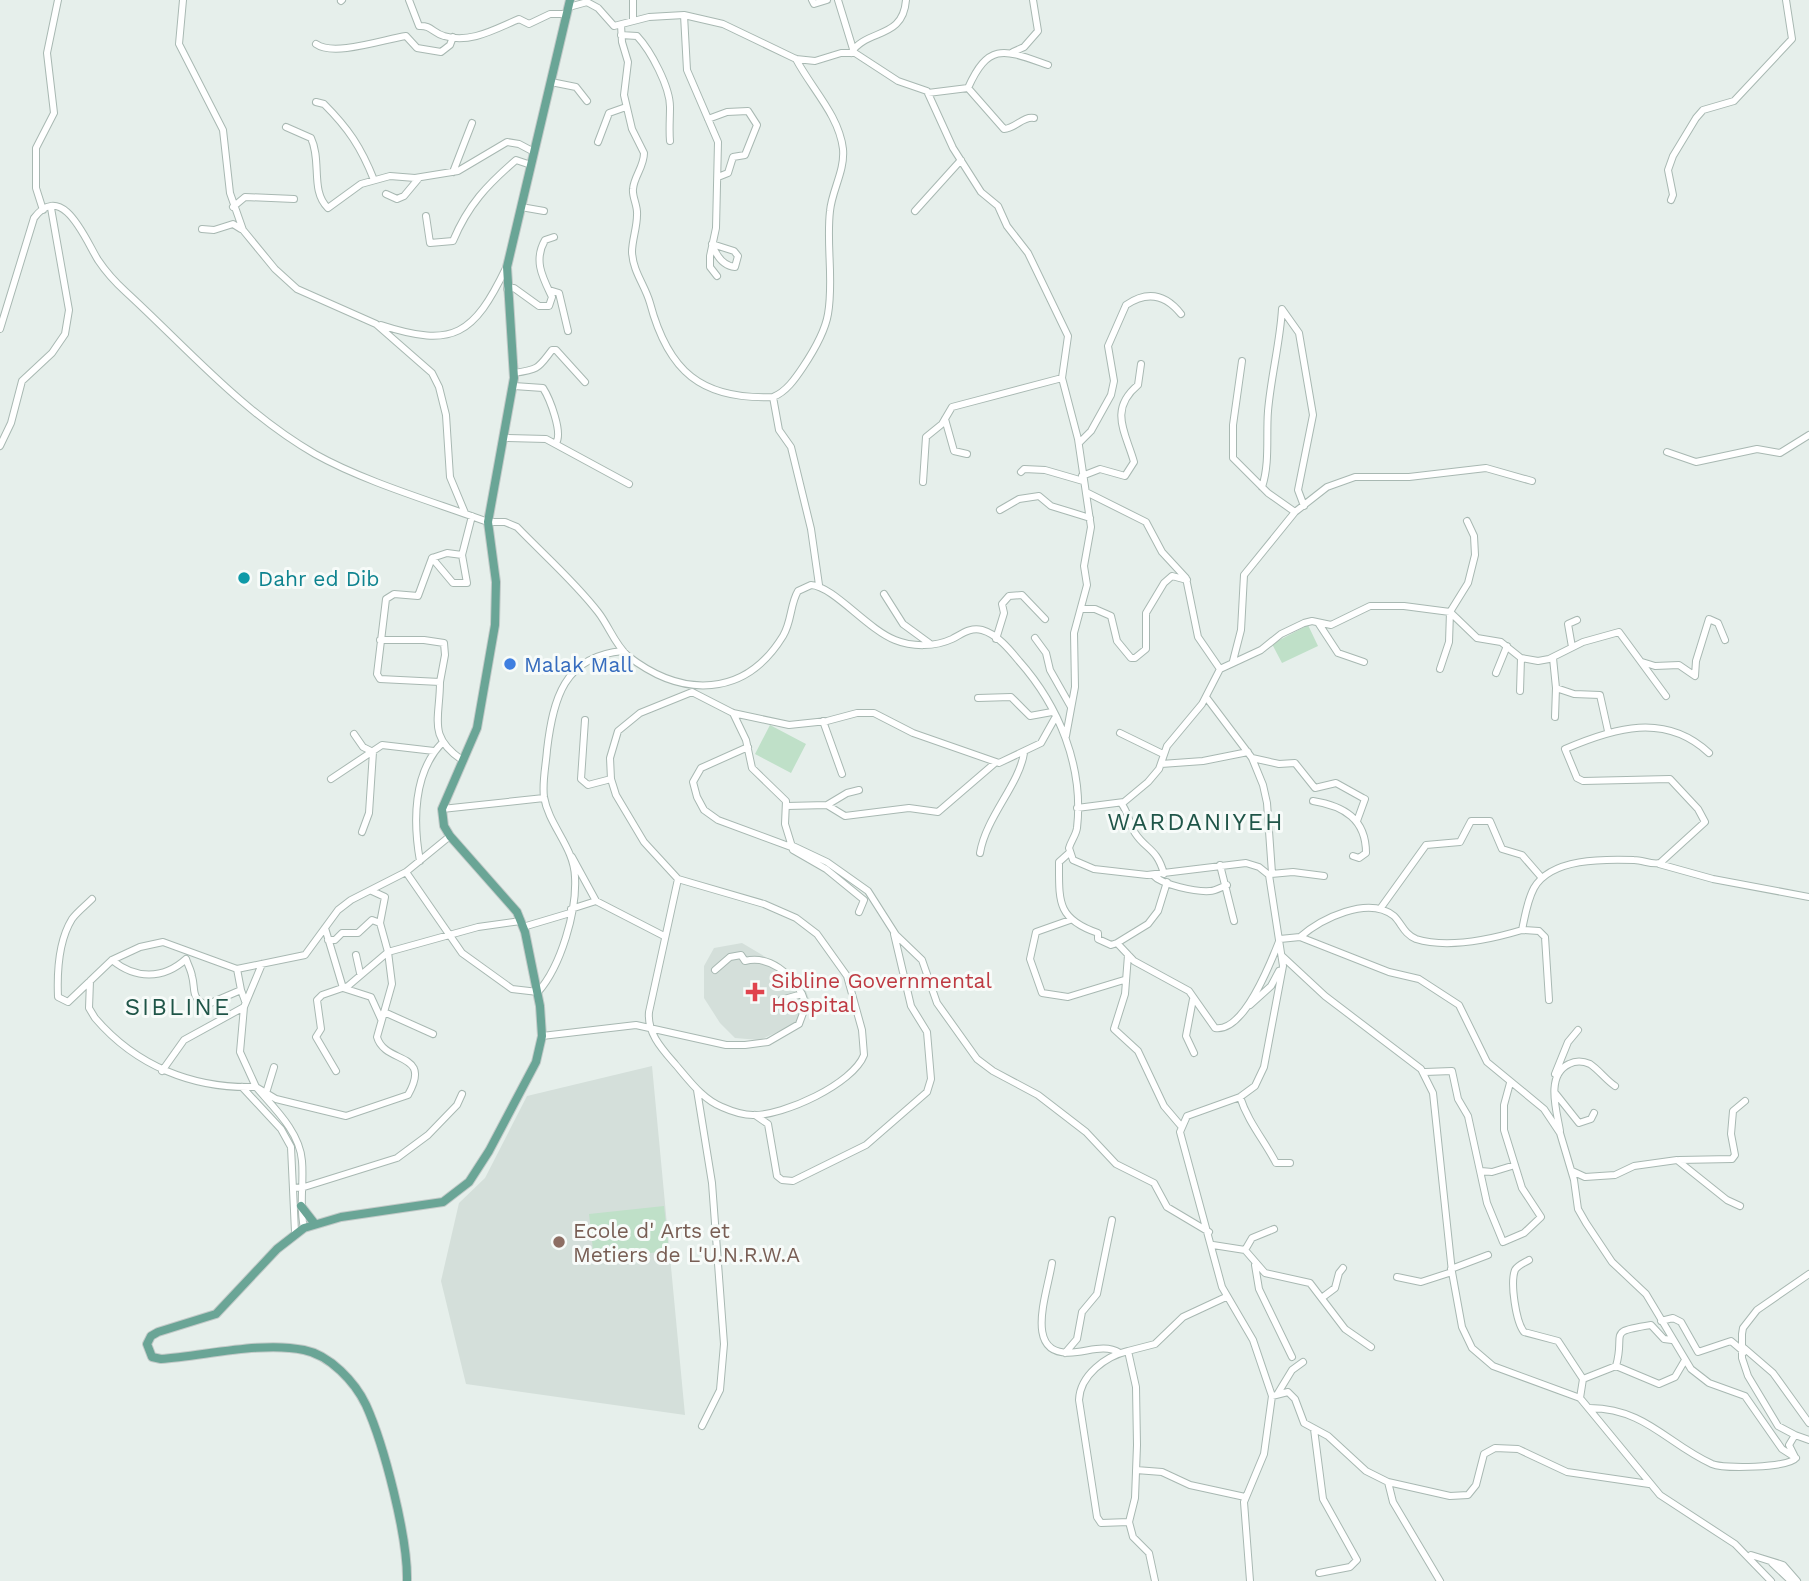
<svg xmlns="http://www.w3.org/2000/svg" width="1809" height="1581" viewBox="0 0 1809 1581" font-family="'Work Sans',sans-serif">
	<style>
		.built { fill: #d4dfda }
		.green { fill: #bfe0c8 }
		.lines { fill: none; stroke-linecap: round; stroke-linejoin: round }
		.minor-casing { stroke: #a8b8b2; stroke-width: 8 }
		.major-casing { stroke: #c2cac8; stroke-width: 10 }
		.minor { stroke: #fff; stroke-width: 6 }
		.major { stroke: #6aa596; stroke-width: 8 }
		.culture-dot { fill: #0f9aa8; stroke: #f7fbf9; stroke-width: 2.5 }
		.shop-dot { fill: #3f7fe0; stroke: #f7fbf9; stroke-width: 2.5 }
		.health-dot { fill: #e0444e; stroke: #f7fbf9; stroke-width: 2.5 }
		.education-dot { fill: #8d6e63; stroke: #f7fbf9; stroke-width: 2.5 }
		.labels { text-anchor: middle; dominant-baseline: central; stroke-width: 6; stroke-linejoin: round; paint-order: stroke }
		.culture-label { font-size: 21px; fill: #0d838f; stroke: #f7fbf9; text-anchor: start }
		.shop-label { font-size: 21px; fill: #366cbe; stroke: #f7fbf9; text-anchor: start }
		.health-label { font-size: 21px; fill: #be3a42; stroke: #f7fbf9; text-anchor: start }
		.education-label { font-size: 21px; fill: #785e54; stroke: #f7fbf9; text-anchor: start }
		.quarter-label { font-size: 24px; letter-spacing: 2px; fill: #1f5548; stroke: #f7fbf9 }
	</style>
	<rect width="100%" height="100%" fill="#e6efeb"/>
	<!-- built -->
	<path class="built" d="M742,943L789,971L804,986L811,1004L795,1024L760,1040L735,1038L720,1023L704,998V966L714,948Z
		M652,1066L685,1415L466,1384L441,1281L459,1203L485,1178L527,1096Z"/>
	<!-- green -->
	<path class="green" d="M1308,625L1318,646L1282,663L1272,644Z
		M770,725L806,744L791,773L755,754Z
		M664,1206L669,1251L594,1259L589,1214Z"/>
	<g class="lines">
		<!-- minor casing -->
		<g class="minor-casing">
			<path id="minor" d="M183,0L179,44L223,130L230,193L243,230L275,269L297,289L376,324L432,373L439,387L446,415L450,477L465,513
				M409,0L419,26C431,25 433,33 444,36C470,44 495,29 519,19L529,24L550,14H567
				M812,0L814,4L827,0
				M838,0L853,49
				M341,1L342,0
				M569,7L587,2L598,8L614,26L649,17L684,15L723,24L796,59L815,61L841,53H855L898,81L927,91L953,148L981,192L998,206L1007,226L1028,253L1068,336L1062,378L1078,439L1091,527L1084,566L1087,585L1074,633L1075,687L1066,736
				M684,15L687,70L718,142L716,228L710,256V267L717,276
				M633,20V0
				M621,25L622,42L628,62L624,95L632,129L644,153C644,167 634,176 633,189C632,197 638,206 637,215C637,228 632,240 632,252C633,272 645,285 650,303C668,371 701,400 773,397L779,430L791,447L811,529L819,585
				M621,35L637,36C651,51 670,87 670,107C670,119 669,130 670,141
				M316,44C334,57 385,39 406,36L417,48L441,52L450,45L453,37
				M1013,52L1024,47L1038,31L1033,0
				M851,53C867,28 903,40 906,0
				M551,82L576,87L587,101
				M968,88L1004,129C1016,128 1023,116 1034,118
				M928,93L968,88C989,41 1005,50 1048,65
				M316,102L324,104C348,128 361,147 374,180
				M708,119L727,112L748,111L757,125L745,155L733,157L728,173L718,177
				M286,127L311,138C322,161 310,191 328,208L361,184L390,176L415,178L458,171L507,142L519,144L534,152
				M598,142L609,113L626,107
				M453,172L472,123
				M386,194L397,199L404,196L419,178
				M1671,200L1673,195L1668,170L1673,156L1696,118L1703,110L1734,101L1792,39L1786,0
				M233,207L245,197L294,199
				M521,207L544,211
				M43,210L36,188V148L54,113L47,53L58,0
				M915,211L961,160
				M426,216L430,243L453,241C468,205 487,185 516,160L531,165
				M202,229L214,230L233,224L241,229
				M712,244L734,251L738,256L735,267C723,266 716,255 712,244Z
				M507,289L514,288L539,306H549L552,297C543,278 533,261 545,240L554,237
				M549,290L559,293L568,331
				M381,325C454,349 474,334 506,268
				M0,329L34,218C63,180 86,241 98,260C106,272 115,282 126,292C187,348 242,412 315,454C365,482 434,502 488,522H505L517,527C544,555 575,582 598,612C609,626 615,645 628,656C682,698 745,698 783,636C792,621 790,604 798,591L811,585C833,586 867,629 895,640C912,647 935,647 952,639C962,634 970,627 982,630C997,634 1010,650 1019,661C1059,706 1084,767 1077,828C1076,835 1071,841 1069,848L1073,860L1094,869L1147,875L1246,863L1259,867L1269,875L1283,966L1264,1067L1255,1086L1240,1097L1187,1116L1180,1132L1222,1287L1253,1340L1272,1396L1264,1454L1244,1502L1250,1581
				M1242,361L1233,425V458L1268,493L1295,512
				M514,373C540,369 538,368 552,350H556L585,382
				M514,386L543,388C550,399 563,433 556,443
				M773,397C786,392 795,379 803,367C813,352 825,332 828,314C834,280 826,245 830,211C832,190 845,171 843,149C839,115 811,88 796,59
				M945,419L954,451L967,454
				M505,438L546,439L629,484
				M1079,443L1091,431L1111,395L1114,381L1108,346L1126,305C1148,290 1166,295 1181,314
				M0,446L11,423L22,381L52,353L65,334L69,310L51,208
				M1667,452L1696,462L1757,449L1780,453L1809,435
				M1021,472L1024,469L1045,470L1083,481
				M1082,476L1100,469L1125,476L1134,462C1126,433 1108,410 1138,385L1141,364
				M923,482L926,437L942,424L952,407L1062,378
				M1262,487C1270,463 1266,436 1268,411C1271,376 1280,343 1282,309L1299,333L1313,415L1298,490L1304,506
				M1000,510L1019,499L1039,496L1051,506L1090,518
				M432,558L453,583H467L462,555L472,516
				M884,594L903,624L929,643
				M1082,609H1095L1111,616L1117,641L1131,658H1135L1146,649V613L1164,583L1172,576L1187,580
				M1319,624L1338,653L1364,662
				M1035,638L1046,653L1050,670L1071,707
				M996,639L1004,613L1002,604L1009,596L1022,595L1045,619
				M380,640H424L444,643L445,655L440,682
				M1572,647L1568,624L1577,620
				M1553,658L1556,688L1574,694L1600,695L1608,731
				M1233,661L1241,630L1244,575L1295,512L1327,487L1355,477H1409L1486,468L1532,481
				M1642,662L1655,666L1679,665L1695,676L1696,661L1709,619L1718,623L1725,640
				M1220,669L1261,650L1281,634L1304,623L1312,621L1331,625L1370,606H1404L1450,612L1477,638L1501,642L1521,658L1538,661L1549,659L1583,642L1619,632L1666,696
				M1440,669L1449,642L1450,612L1468,583L1475,555L1474,536L1467,521
				M1496,673L1507,646
				M1520,691L1521,658
				M1206,697L1252,758L1263,785L1267,803L1272,873
				M978,698L1011,697L1030,716L1052,712
				M733,713L746,740L752,768L786,801L785,824L793,850L826,869L864,900L859,912
				M1555,717L1556,688
				M585,720L581,779L588,785L611,779
				M823,721L842,774
				M1120,733L1163,754
				M354,734L363,747L373,752L369,813L362,832
				M748,747L701,768L693,782L697,797L704,810L718,820L791,847
				M1252,758L1279,764L1295,763L1315,788L1336,783L1363,798L1365,799L1357,821
				M462,760C427,736 440,719 440,682L380,679L377,674L386,599L394,594L418,596L432,558L447,553L462,555
				M1161,764L1203,761L1248,752
				M331,779L382,745L434,751
				M1313,801C1344,806 1366,819 1366,853L1359,858L1353,856
				M1121,803C1129,813 1129,824 1135,833C1146,850 1157,848 1164,874
				M827,805L847,793L859,790
				M787,806L827,805L845,816L909,808L938,812L995,763
				M1077,808L1124,802L1148,782L1159,769L1167,746L1202,704L1220,669L1198,637L1186,578L1162,552L1146,522L1086,492
				M442,809L544,798
				M791,845L827,862L868,891L896,935L922,960L937,1003L977,1059L993,1071L1038,1095L1086,1132L1116,1164L1154,1183L1167,1207L1209,1232
				M980,853C986,817 1019,785 1024,753
				M1069,853L1059,862C1059,902 1057,919 1098,933V939L1111,945L1117,943L1134,961L1189,991L1215,1028C1244,1033 1271,962 1280,939L1300,937L1389,972L1419,979L1459,1005L1487,1062L1544,1109L1560,1133L1574,1180L1578,1209L1586,1223L1612,1262L1646,1294L1691,1369L1709,1383L1745,1396L1782,1449L1796,1458C1788,1468 1724,1469 1712,1464C1666,1443 1646,1409 1590,1408
				M572,857L596,901
				M420,861C413,822 413,773 442,743
				M1659,864L1713,879L1809,897
				M1220,865L1234,921
				M406,872L462,953L512,989L538,992C561,966 577,911 575,877C574,847 549,826 544,797C542,782 546,765 547,750C553,699 564,656 623,651
				M1271,874L1293,872L1324,876
				M1153,875C1162,885 1196,892 1210,891C1216,891 1221,887 1227,885
				M678,879L649,1012C647,1033 662,1049 675,1064C689,1080 702,1099 722,1107C731,1111 743,1115 753,1115C783,1116 853,1084 864,1055L862,1030L847,976L817,934L796,918L764,904L678,879L644,842L616,795L611,779L610,758L618,731L640,713L692,692L733,713L789,725L827,721L857,713H874L913,733L999,763L1041,743L1055,718
				M571,909L596,901L664,936
				M1380,909L1426,845L1460,842L1471,821H1490L1502,849L1522,855L1542,878
				M1070,920L1036,932L1030,959L1042,993L1068,997L1124,980
				M523,927L570,913
				M325,928L343,988
				M1522,930L1539,931L1545,937L1549,1000
				M1300,937C1321,919 1368,895 1394,916C1402,924 1404,934 1416,939C1448,949 1492,939 1522,930C1525,916 1527,901 1534,888C1551,858 1604,859 1634,860C1643,860 1651,865 1660,863L1705,822L1698,809L1670,779L1583,781L1577,778L1565,749C1614,728 1665,712 1709,753
				M328,940H335L342,933H358L372,920L380,923
				M1117,943L1148,924L1158,911L1167,882
				M356,955L360,973
				M1128,955L1125,994L1114,1029L1138,1051L1164,1106L1181,1126
				M1282,956L1325,996L1421,1069L1433,1093L1452,1272L1462,1327L1472,1348L1493,1366L1580,1398L1660,1495L1735,1544L1771,1581
				M186,959C188,965 191,970 192,976C196,990 190,997 206,1005L241,990L245,1001
				M112,960C135,979 163,980 186,959
				M262,964L244,1007L240,1052L256,1087L276,1099L346,1116L408,1095C433,1051 385,1065 377,1037L392,984L388,952L380,923L385,897L372,891
				M237,969L241,990
				M715,970L730,957L741,955L745,961C770,955 791,974 802,994
				M89,982L68,1002L58,997C57,973 59,940 72,919C77,912 85,906 92,899
				M343,988L371,997L381,1019
				M1193,999L1186,1036L1194,1053
				M1250,1005L1271,986L1279,971
				M384,1012L433,1034
				M542,1036L636,1025L726,1045H745L768,1042L799,1024L806,1005L802,994L781,1000
				M162,1071L184,1040L244,1007
				M336,1071L316,1037L321,1029L317,1000L322,995L348,986L388,952L478,927L521,921
				M1425,1072L1452,1071L1458,1099L1468,1116L1487,1203L1503,1242L1524,1233L1541,1217L1522,1188L1504,1130V1105L1510,1083
				M1555,1074L1568,1042L1578,1030
				M242,1087L281,1129L291,1147L295,1232
				M697,1090L712,1183L724,1344L720,1390L702,1426
				M266,1093L274,1067
				M1556,1094L1579,1123L1591,1119L1594,1113
				M1240,1097C1248,1122 1264,1140 1276,1163H1290
				M755,1115L768,1124L777,1176L782,1180L793,1181L866,1145L927,1092L931,1079L927,1032L911,1006L894,934
				M1560,1131C1557,1112 1545,1075 1569,1064C1575,1061 1583,1061 1590,1064C1599,1070 1606,1080 1615,1086
				M1679,1160L1732,1159L1735,1155L1731,1134L1733,1111L1745,1101
				M1481,1171L1492,1172L1515,1165
				M1572,1171L1585,1177L1615,1175L1634,1166L1677,1160L1727,1200L1740,1206
				M293,1187L301,1188L397,1158L428,1135L457,1105L462,1094
				M304,1228C299,1206 304,1184 302,1161C300,1132 274,1108 256,1087C193,1089 136,1066 95,1018L89,1008L90,981L112,960L140,947L163,942L237,969L305,955L338,910L351,900L406,872L450,836
				M1213,1245L1245,1250L1265,1273L1310,1283L1345,1329L1371,1347
				M1245,1250L1252,1238L1274,1229
				M1529,1260C1524,1263 1518,1265 1515,1270C1510,1283 1516,1322 1524,1332L1558,1341L1583,1379L1580,1398
				M1052,1263C1047,1295 1021,1360 1077,1352C1093,1350 1106,1345 1120,1353
				M1255,1265L1259,1289L1292,1357
				M1451,1269L1488,1255
				M1397,1277L1421,1282L1452,1272
				M1323,1297L1335,1288L1339,1273L1343,1268
				M1661,1321L1673,1318L1681,1322L1698,1352L1731,1341L1744,1352
				M1744,1348L1773,1373L1809,1423
				M1128,1351C1106,1356 1080,1375 1079,1400L1097,1517L1101,1523L1129,1522
				M1065,1353L1077,1339L1082,1312L1097,1294L1112,1220
				M1616,1366L1659,1384L1675,1377L1685,1360
				M1583,1379L1616,1366C1626,1332 1605,1332 1651,1325L1664,1339L1672,1340
				M1278,1393L1292,1370L1303,1362
				M1272,1396L1288,1392L1295,1399L1304,1423L1328,1436L1366,1471L1388,1482L1450,1496L1468,1495L1476,1485L1484,1454L1495,1448L1518,1449L1567,1472L1649,1484
				M1314,1429L1323,1499L1357,1560L1350,1567L1319,1573
				M1795,1435L1778,1426L1748,1376L1742,1358V1334L1743,1328L1757,1310L1809,1274
				M1795,1457L1789,1445L1795,1435L1809,1440
				M1136,1470L1162,1472L1190,1485L1245,1497
				M1388,1482L1393,1502L1440,1581
				M1751,1555L1783,1565L1797,1581
				M1772,1563L1791,1581
				M1155,1581L1149,1553L1133,1537L1129,1522L1135,1498L1137,1445L1136,1387L1128,1351L1155,1344L1183,1317L1226,1297"/>
		</g>
		<!-- major casing -->
		<g class="major-casing">
			<path id="major" d="M301,1206L315,1224
				M407,1581C408,1537 384,1445 366,1405C355,1382 330,1355 304,1350C262,1341 204,1356 161,1359L152,1357L147,1344L151,1336L158,1332L216,1314L277,1249L304,1228L341,1217L443,1202L469,1182L489,1151L536,1062L542,1036L540,1006L525,932L517,912L450,836L444,826L442,809L477,728L495,625L496,582L488,522L514,378L507,267L570,0"/>
		</g>
		<!-- minor -->
		<use href="#minor" class="minor"/>
		<!-- major -->
		<use href="#major" class="major"/>
	</g>
	<!-- markers -->
	<circle class="culture-dot" cx="244" cy="578" r="7"/>
	<circle class="shop-dot" cx="510" cy="664" r="7"/>
	<path class="health-dot" d="M751.5 981.5h7v7h7v7h-7v7h-7v-7h-7v-7h7z"/>
	<circle class="education-dot" cx="559" cy="1242" r="7"/>
	<g class="labels">
		<!-- culture labels -->
		<g class="culture-label">
			<text x="258" y="578">Dahr ed Dib</text>
		</g>
		<!-- shop labels -->
		<g class="shop-label">
			<text x="524" y="664">Malak Mall</text>
		</g>
		<!-- health labels -->
		<g class="health-label">
			<text x="771" y="980">Sibline Governmental<tspan x="771" dy="24">Hospital</tspan></text>
		</g>
		<!-- education labels -->
		<g class="education-label">
			<text x="573" y="1230">Ecole d' Arts et<tspan x="573" dy="24">Metiers de L'U.N.R.W.A</tspan></text>
		</g>
		<!-- quarter labels -->
		<g class="quarter-label">
			<text x="1196" y="822">WARDANIYEH</text>
			<text x="178" y="1007">SIBLINE</text>
		</g>
	</g>
</svg>
